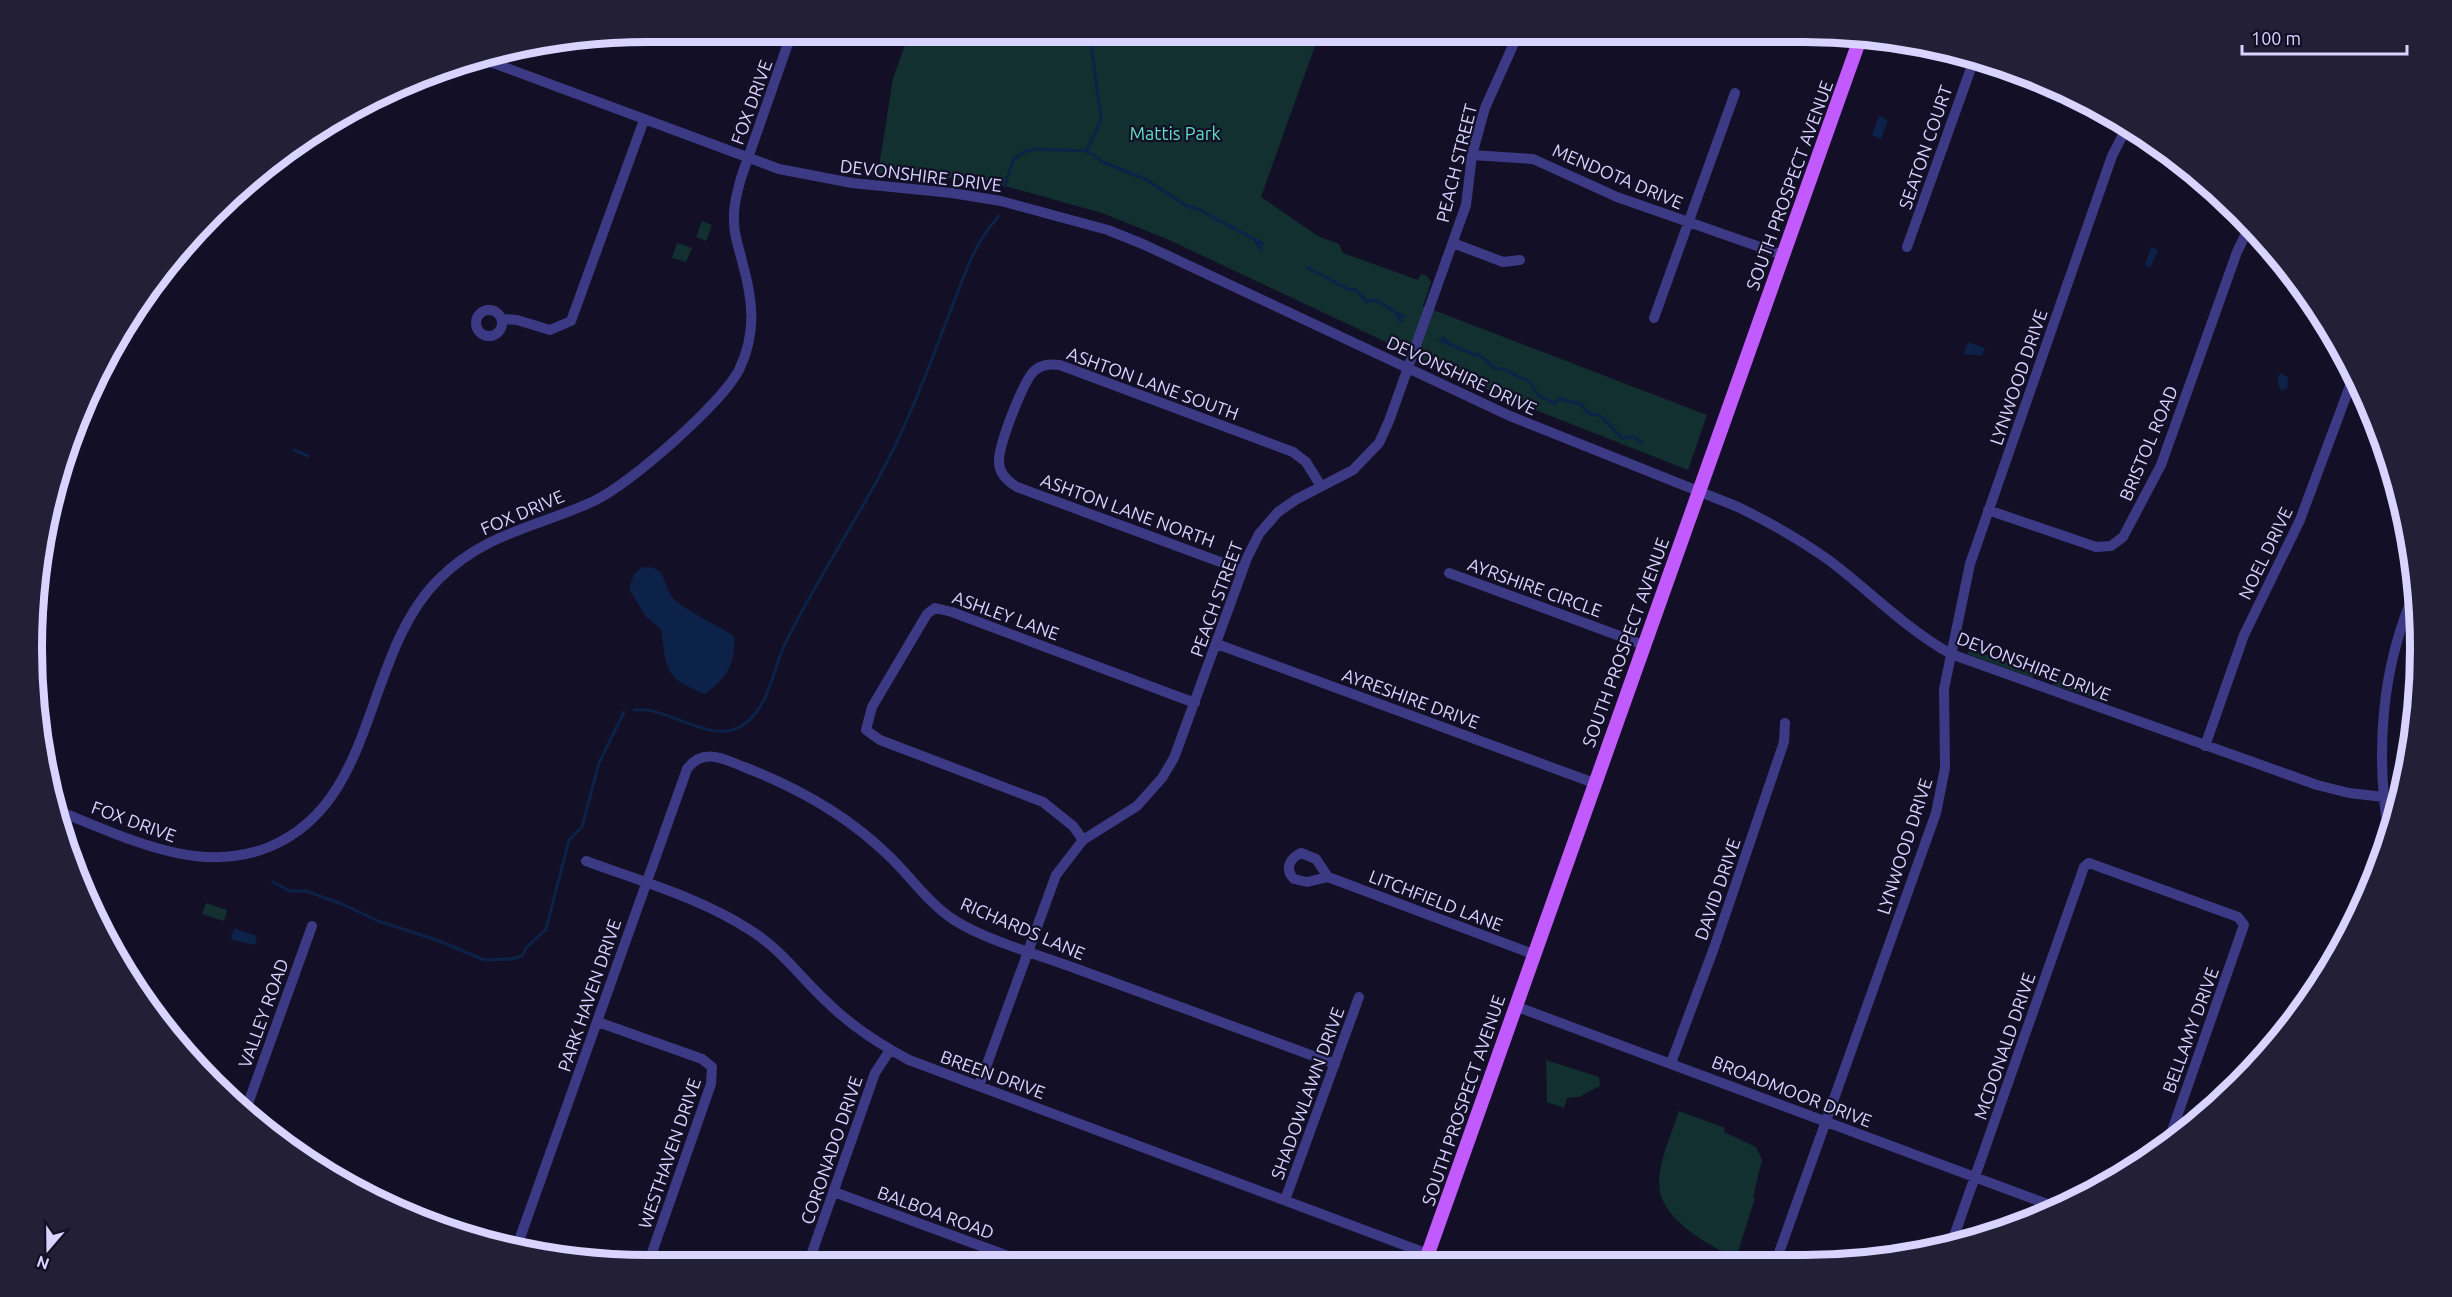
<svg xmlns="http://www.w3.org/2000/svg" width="2452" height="1297" viewBox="0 0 2452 1297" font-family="Ubuntu,sans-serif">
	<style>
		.green { fill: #12302f }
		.water { fill: #0c2248 }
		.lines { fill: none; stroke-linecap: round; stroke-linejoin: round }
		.stream { stroke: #0c2248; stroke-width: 3 }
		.minor { stroke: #3d3a85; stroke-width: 10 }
		.major { stroke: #c25bff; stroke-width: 14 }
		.labels { text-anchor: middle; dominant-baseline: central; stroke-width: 4.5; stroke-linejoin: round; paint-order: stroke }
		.street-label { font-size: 18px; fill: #d9d4ff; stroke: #130f26 }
		.park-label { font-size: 18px; fill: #5fe0c0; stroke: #130f26 }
		.rim { fill: none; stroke: #d9d4ff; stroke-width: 8 }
	</style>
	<rect width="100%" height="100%" fill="#130f26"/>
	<!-- green -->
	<path class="green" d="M910,32H1320L1261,197L1318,236L1339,244L1343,253L1418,280L1421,274L1427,276L1431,282L1423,306L1707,415L1688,470L1505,398L1167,239L1102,213L1005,186L942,177L878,173L893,78Z
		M702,221L712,225L706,241L696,237Z
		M677,243L692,248L686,262L672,258Z
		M1969,648L2035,672L2033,678L1968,654Z
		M2053,678L2106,697L2104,701L2053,685Z
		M206,903L227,910L224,921L202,914Z
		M1546,1060L1599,1077L1600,1086L1579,1097L1567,1098L1564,1108L1547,1102Z
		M1679,1111L1725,1128L1724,1132L1756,1147L1762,1160L1753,1197L1755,1198L1736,1258C1708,1245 1659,1219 1659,1183C1659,1160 1672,1133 1679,1111Z"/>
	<!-- water -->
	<path class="water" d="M1076,32H1122L1101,37Z
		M2052 96a7 7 0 1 1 14 0a7 7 0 1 1-14 0Z
		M1879,116L1888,120L1881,139L1872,135Z
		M2151,247L2158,250L2150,268L2145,265Z
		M1968,342L1985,348L1982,356L1964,354Z
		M2280,373L2288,377L2287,389L2281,391L2277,381Z
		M643,567C669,567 661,583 673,598C681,608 721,627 734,636C736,663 727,678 705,694C664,678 667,671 661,629L646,617L629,589L634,574Z
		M234,928L257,936L255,945L232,940L231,936Z"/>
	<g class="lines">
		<!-- stream -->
		<path class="stream" d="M1087,151C1090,139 1098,131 1101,118L1090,36
			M1005,186L1013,160L1024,152L1035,149L1087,151L1103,162L1147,180L1185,205L1200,210L1263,244
			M1254,240L1261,249
			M1308,268L1350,290L1355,289L1367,302L1375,300L1404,317
			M1395,313L1401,321
			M1443,337L1449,344L1475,355L1478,354L1496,369H1504L1531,383L1538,395L1555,404L1559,399L1581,404L1588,413L1601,416L1622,438L1635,437L1642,443
			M1440,341L1448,343
			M294,450L308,456
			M634,710C664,704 712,747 743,725C769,707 772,673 784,646C821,569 872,500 906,422C922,386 936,349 950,312C964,277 973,244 999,216
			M273,882L290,891H306L342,904L378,921L437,940L484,960L511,959L522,956L526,948L546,929L569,840L582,827L599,763L624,712"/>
		<!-- minor -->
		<path class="minor" d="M1595,33L1602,41
			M477,57L779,169L852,183L952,193L1001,201L1108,230L1145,245L1510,416L1738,507C1771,523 1801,540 1830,561C1871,592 1906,629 1951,654L2317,785L2349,793L2401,799
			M1472,155L1533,159L1617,197L1783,255
			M1453,243L1503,262L1520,260
			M1907,247L1975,57
			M476 323a13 13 0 1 1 26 0a13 13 0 1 1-26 0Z
			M1654,318L1735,93
			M503,319L517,320L550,330L571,321L644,120
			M1988,510L2096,547L2111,546L2123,537L2161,465L2237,252L2250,225
			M1242,570L1017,487C1007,481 999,473 999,462C998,446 1023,382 1034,371C1042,364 1050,364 1060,365L1293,452L1306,462L1321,486
			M1449,573L1644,645
			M1217,644L1594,783
			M2205,746L2244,635L2300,520L2354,375
			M53,809C120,834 196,877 269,847C379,802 362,655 439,579C486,532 538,527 594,501C629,485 721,404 739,370C757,332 753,300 742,261C739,248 734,236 734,222C733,207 737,193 741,178L792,32
			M2389,836C2375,753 2381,667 2416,589
			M1083,840L1073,826L1043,802L880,740L866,730L872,707L927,614L935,608L952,612L1195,703
			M1301,853L1316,859L1328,877L1307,882L1294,879C1284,869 1290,858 1301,853Z
			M586,861C640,881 701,898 750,930C781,949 801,978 827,1002C851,1026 879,1044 909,1060L1428,1254
			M1328,877L1533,954
			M1515,1006L2058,1208
			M598,1022L702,1059L712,1067L711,1084L648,1264
			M1671,1063L1714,948L1784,742L1785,723
			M979,1086L1056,875L1083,840L1137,806L1162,778L1174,758L1247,558L1259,534L1278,512L1297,499L1353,470L1379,443L1389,421L1466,205L1472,155L1485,108L1519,32
			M245,1112L312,926
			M834,1192L1027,1263
			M1285,1200L1359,997
			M1952,1242L2084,867L2089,863L2238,917L2244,925L2167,1145
			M516,1249L687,769C703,747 724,759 744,767C799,788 847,815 889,856C911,877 928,903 954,920C989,942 1041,955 1080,970C1165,1001 1250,1033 1335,1064
			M1776,1261L1936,813L1945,768L1944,689L1970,564L2112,156L2127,127
			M808,1264L875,1073L890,1050"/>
		<!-- major -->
		<path class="major" d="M1425,1262L1861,36"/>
	</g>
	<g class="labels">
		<!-- street labels -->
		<g class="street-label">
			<text transform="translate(751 102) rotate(-70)">FOX DRIVE</text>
			<text transform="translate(1925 147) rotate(-71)">SEATON COURT</text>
			<text transform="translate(1456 163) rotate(-76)">PEACH STREET</text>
			<text transform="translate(921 175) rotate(7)">DEVONSHIRE DRIVE</text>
			<text transform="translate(1618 176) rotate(23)">MENDOTA DRIVE</text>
			<text transform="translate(1789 185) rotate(-70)">SOUTH PROSPECT AVENUE</text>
			<text transform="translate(1462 375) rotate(25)">DEVONSHIRE DRIVE</text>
			<text transform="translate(2018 377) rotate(-71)">LYNWOOD DRIVE</text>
			<text transform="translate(1153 383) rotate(20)">ASHTON LANE SOUTH</text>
			<text transform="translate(2148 443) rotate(-67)">BRISTOL ROAD</text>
			<text transform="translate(1128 510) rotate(20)">ASHTON LANE NORTH</text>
			<text transform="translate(522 512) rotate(-23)">FOX DRIVE</text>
			<text transform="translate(2265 553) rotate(-64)">NOEL DRIVE</text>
			<text transform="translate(1535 587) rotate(20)">AYRSHIRE CIRCLE</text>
			<text transform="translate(1216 599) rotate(-70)">PEACH STREET</text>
			<text transform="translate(1006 615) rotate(20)">ASHLEY LANE</text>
			<text transform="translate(1625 642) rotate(-70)">SOUTH PROSPECT AVENUE</text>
			<text transform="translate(2034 666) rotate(21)">DEVONSHIRE DRIVE</text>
			<text transform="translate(1411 698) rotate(20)">AYRESHIRE DRIVE</text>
			<text transform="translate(134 821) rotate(20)">FOX DRIVE</text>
			<text transform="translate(1904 846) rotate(-72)">LYNWOOD DRIVE</text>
			<text transform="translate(1717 889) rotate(-71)">DAVID DRIVE</text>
			<text transform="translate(1436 900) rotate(21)">LITCHFIELD LANE</text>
			<text transform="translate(1023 928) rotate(23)">RICHARDS LANE</text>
			<text transform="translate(589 995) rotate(-71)">PARK HAVEN DRIVE</text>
			<text transform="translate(263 1013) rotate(-70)">VALLEY ROAD</text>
			<text transform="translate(2190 1030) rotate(-70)">BELLAMY DRIVE</text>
			<text transform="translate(2004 1046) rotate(-71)">MCDONALD DRIVE</text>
			<text transform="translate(993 1074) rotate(20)">BREEN DRIVE</text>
			<text transform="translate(1792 1091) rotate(21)">BROADMOOR DRIVE</text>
			<text transform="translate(1307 1093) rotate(-70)">SHADOWLAWN DRIVE</text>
			<text transform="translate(1463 1100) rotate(-71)">SOUTH PROSPECT AVENUE</text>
			<text transform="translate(831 1150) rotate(-71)">CORONADO DRIVE</text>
			<text transform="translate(669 1153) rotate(-71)">WESTHAVEN DRIVE</text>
			<text transform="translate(936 1212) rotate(20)">BALBOA ROAD</text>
		</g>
		<!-- park labels -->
		<g class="park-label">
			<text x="1175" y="133">Mattis Park</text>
		</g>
	</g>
	<!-- crop -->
	<path d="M0 0H2452V1297H0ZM648 42H1804A606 606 0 0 1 2410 648V649A606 606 0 0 1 1804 1255H648A606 606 0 0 1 42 649V648A606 606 0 0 1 648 42Z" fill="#231f37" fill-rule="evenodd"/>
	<path class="rim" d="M648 42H1804A606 606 0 0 1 2410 648V649A606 606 0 0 1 1804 1255H648A606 606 0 0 1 42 649V648A606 606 0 0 1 648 42Z"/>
	<!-- north arrow -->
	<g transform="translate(48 1249) rotate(200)" stroke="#130f26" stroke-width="4.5" paint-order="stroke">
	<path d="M0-4.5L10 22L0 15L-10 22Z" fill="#d9d4ff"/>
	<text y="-9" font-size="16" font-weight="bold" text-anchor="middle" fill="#d9d4ff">N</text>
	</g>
	<!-- scale -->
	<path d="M2242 45v9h165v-9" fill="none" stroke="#d9d4ff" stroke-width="3"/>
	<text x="2251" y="45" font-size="18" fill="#d9d4ff" stroke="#130f26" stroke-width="4.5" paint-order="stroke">100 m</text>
</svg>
